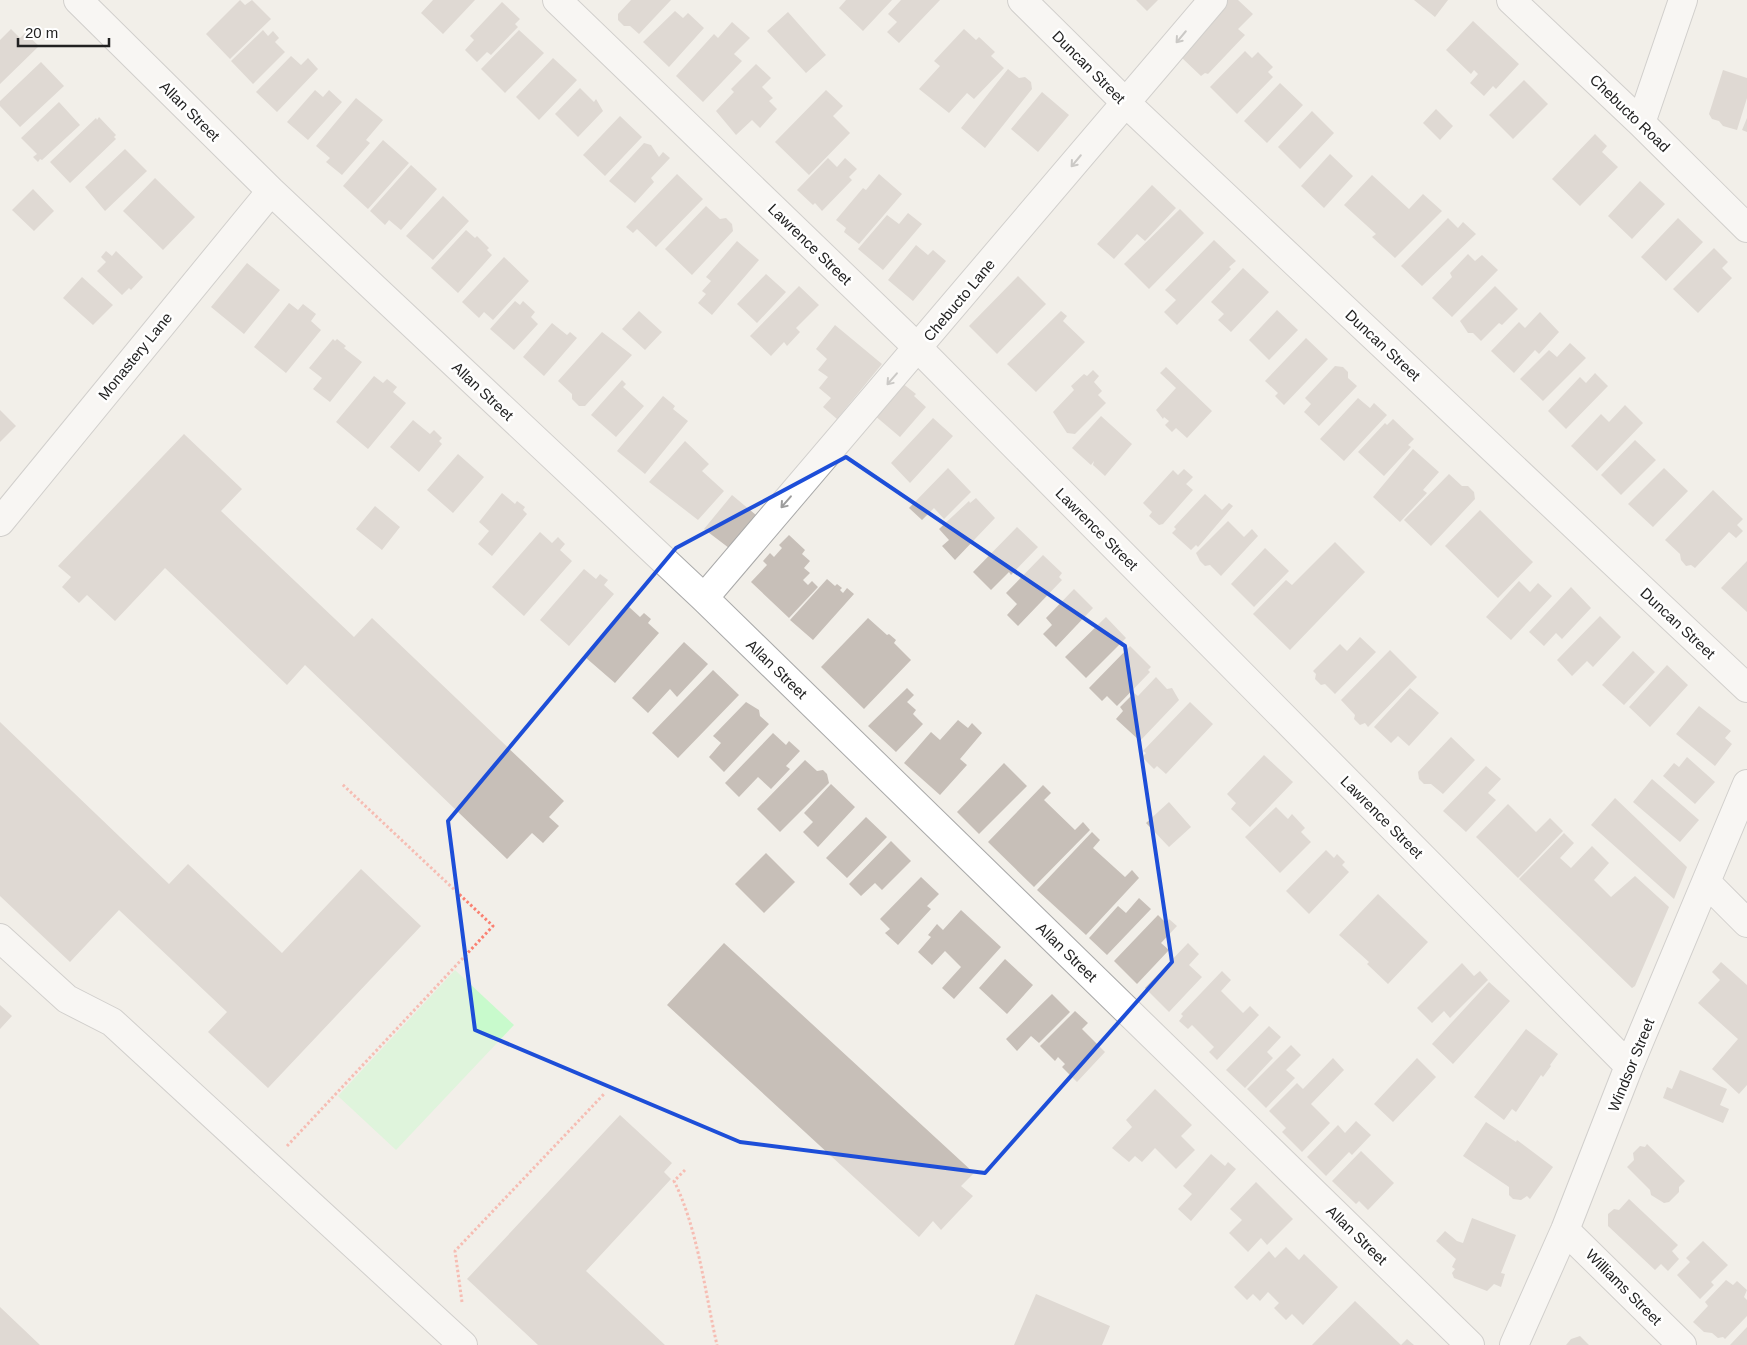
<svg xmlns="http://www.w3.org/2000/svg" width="1747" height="1345" viewBox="0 0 1747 1345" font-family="Arial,sans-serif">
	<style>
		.park { fill: #c8facc }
		.building { fill: #c7bfb8 }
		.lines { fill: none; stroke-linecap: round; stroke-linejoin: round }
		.minor-casing { stroke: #a9a9a9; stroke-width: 30 }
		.path { stroke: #fa8072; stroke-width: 3; stroke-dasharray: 2.5 2.5; stroke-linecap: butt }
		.minor { stroke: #fff; stroke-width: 28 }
		.oneway { stroke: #9c9c9c }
		.marked { fill: none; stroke: #1d4ed8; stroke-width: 4; stroke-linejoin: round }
		.labels { text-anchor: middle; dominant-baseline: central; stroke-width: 5; stroke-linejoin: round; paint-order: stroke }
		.street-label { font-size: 15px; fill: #222; stroke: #fff }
	</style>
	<rect width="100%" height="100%" fill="#f2efe9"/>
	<!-- park -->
	<path class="park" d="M455,970L514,1025L396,1150L338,1096Z"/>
	<!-- building -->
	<path class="building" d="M240,0L245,5L252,0L271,19L230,59L206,34Z
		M433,0H475L443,34L421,13Z
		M631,0H671L639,34L630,26H624L618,20V14Z
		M846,0H892L863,31L839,8Z
		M901,0H940L899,43L887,32L897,22L888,14Z
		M1136,0H1158L1147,11Z
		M1228,0H1238L1253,14L1238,29L1245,35L1208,74L1205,73L1201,76L1182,58L1186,54L1183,52Z
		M1414,0H1448L1435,17Z
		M502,2L520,19L515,24L518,27L491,55L487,52L477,62L465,50L474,40L470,36Z
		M675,11L683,18L688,13L704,28L669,67L643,42Z
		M788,12L826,55L806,73L767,31Z
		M1473,21L1519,64L1496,89L1493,86L1484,96L1470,83L1478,74L1474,70L1471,74L1446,50Z
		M732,22L750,38L734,54L742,61L703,102L676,76L714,34L718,38Z
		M11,29L20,38L25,33L39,46L0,84V40Z
		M964,29L976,40L979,37L995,52L991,56L1004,68L974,99L967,93L949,113L919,89L940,66L934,61Z
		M263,30L268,36L273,31L279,38L275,42L285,52L253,84L231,61Z
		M519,30L544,53L505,93L481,69Z
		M1245,51L1252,58L1258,52L1273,67L1268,72L1273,77L1237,114L1210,87Z
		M291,56L301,65L308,58L318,69L277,112L256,92Z
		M553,58L577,80L539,120L516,97Z
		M41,62L64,86L20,127L0,106V101Z
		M756,64L771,78L762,87L773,98L769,101L777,109L760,128L752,120L736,135L716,111L734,92L731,89Z
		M1008,69L1019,78L1025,77L1031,82L1032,89L985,148L961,128Z
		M1723,70L1747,78V98L1737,130L1723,126L1719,121L1712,119L1709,114Z
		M1524,80L1548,104L1513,139L1489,115Z
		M1280,83L1303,105L1267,143L1244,121Z
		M580,88L594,102L596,99L603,111L578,137L555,114Z
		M315,90L323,97L329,90L342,102L308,140L287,122Z
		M826,90L843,106L833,116L850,133L809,175L775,142Z
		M1042,92L1069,115L1038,152L1011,129Z
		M356,98L383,120L366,140L370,143L342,175L326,162L330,158L316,146Z
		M59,102L80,125L42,160L40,159L38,162L33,157L37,154L21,138Z
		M1436,109L1453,126L1440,140L1423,123Z
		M1312,111L1334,133L1300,169L1278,147Z
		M620,116L642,137L605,176L583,155Z
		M99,117L116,135L114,137L116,139L70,183L50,162L96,118L97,120Z
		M1747,118V132L1742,130Z
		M1595,134L1607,146L1602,152L1618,167L1580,206L1552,179Z
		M383,140L409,163L368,209L343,186Z
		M644,143L651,145L659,157L663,152L670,158L651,178L654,182L635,203L609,181Z
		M125,149L147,171L105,211L85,187Z
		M1330,154L1353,176L1324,208L1301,186Z
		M828,158L837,167L845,158L857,169L849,177L852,180L822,211L815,203L813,205L797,190Z
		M411,165L437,189L401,230L389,220L385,225L370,211Z
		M677,174L703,199L656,247L637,229L633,233L626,227Z
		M879,174L902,194L859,244L844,232L846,228L836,220L863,188L866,190Z
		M1372,175L1409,209L1423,194L1442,211L1395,258L1372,237L1376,234L1344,205Z
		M155,178L195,217L163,250L123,211Z
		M1640,181L1665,204L1632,239L1608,216Z
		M1152,185L1176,208L1145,241L1137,234L1114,259L1097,244Z
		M33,189L54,211L34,231L12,210Z
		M443,196L469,221L433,260L406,236Z
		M706,206L720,219L726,218L732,224L733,231L692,275L665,249Z
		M1180,209L1204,233L1149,289L1124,264Z
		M908,213L922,224L883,270L858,249L887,215L899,224Z
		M1448,218L1458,228L1463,222L1476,234L1422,286L1401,266Z
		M1678,218L1703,242L1666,281L1641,257Z
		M466,230L475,238L477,236L489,248L487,250L492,255L458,293L431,268Z
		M1214,240L1236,261L1229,267L1231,269L1177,325L1164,312L1176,300L1165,290Z
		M737,241L759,260L712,315L698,303L706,294L702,291L711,281L706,277Z
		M916,245L928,255L933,250L946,261L913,301L888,280Z
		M1714,248L1728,262L1722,268L1732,278L1698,313L1673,289Z
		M106,251L112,256L116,251L143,277L131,290L129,288L122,295L97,271L106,262L101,257Z
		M1468,254L1475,261L1482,255L1498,270L1452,317L1432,298L1452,277L1450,273Z
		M504,257L529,281L493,320L484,312L479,318L462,302Z
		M247,263L280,290L244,334L211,307Z
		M1243,268L1269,292L1231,332L1218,320L1224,314L1211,302Z
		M766,274L786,292L757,323L737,304Z
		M1018,276L1046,304L997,354L969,326Z
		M82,277L113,305L93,325L63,298Z
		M799,286L819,305L796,328L800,332L787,346L784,342L771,356L750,336Z
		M1495,286L1518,309L1502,325L1499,323L1481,341L1473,333H1468L1460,321Z
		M515,301L520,305L523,301L535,312L531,317L538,324L514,350L490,329Z
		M289,303L298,310L303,304L316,314L311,321L321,330L286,373L254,347Z
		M1277,310L1298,330L1269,360L1249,340Z
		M639,311L662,332L645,350L622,329Z
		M1061,311L1067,316L1063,321L1085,342L1036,392L1007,364Z
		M1540,312L1559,332L1539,354L1535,350L1514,373L1491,351L1519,322L1525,328Z
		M552,323L567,335L570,332L577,338L544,376L523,357Z
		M835,325L882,364L837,419L823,407L831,398L819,388L828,377L818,370L827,359L816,349Z
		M602,332L632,355L585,406H579L572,399V394L558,381Z
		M1306,338L1328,359L1284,405L1275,396L1278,393L1265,381Z
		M333,339L335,341L337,339L346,346L344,348L362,362L330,402L313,389L322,378L309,368Z
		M1570,343L1586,358L1543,401L1520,379L1549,350L1557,357Z
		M1335,366L1343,367L1348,372V378L1357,386L1319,426L1304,412L1311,404L1305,398Z
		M1166,367L1212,411L1187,438L1176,428L1172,432L1165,425L1169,421L1164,417L1163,419L1156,410L1176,388L1160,373Z
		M1093,370L1099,376L1094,382L1102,391L1098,395L1106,403L1075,434L1067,433L1053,412L1074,390L1071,386L1084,374L1087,376Z
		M1595,373L1608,386L1566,429L1548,411L1580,377L1586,383Z
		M374,376L383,383L387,379L397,387L393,392L406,403L368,449L336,422Z
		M622,380L626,384L623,387L644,406L616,437L591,415Z
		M902,383L916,394L914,396L926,407L900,437L874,415Z
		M663,396L675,406L673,409L688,421L645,474L617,451Z
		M1358,398L1370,408L1374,403L1387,415L1344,461L1320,439Z
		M1625,405L1643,423L1597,471L1571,446L1601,414L1609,422Z
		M0,410L16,426L0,442Z
		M1101,416L1132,444L1105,476L1093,465L1094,461L1091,465L1072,448Z
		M933,418L953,436L910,483L891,463Z
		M1393,419L1414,439L1408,445L1411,447L1384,476L1358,452L1385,423L1387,425Z
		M413,420L430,434L434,430L442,438L439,441L442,444L419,472L390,447Z
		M184,434L242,489L221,511L354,637L372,618L564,801L549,817L559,826L543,843L532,833L507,859L305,665L287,685L165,568L115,621L87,595L79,603L62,587L71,577L58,566Z
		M1635,440L1656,460L1621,495L1601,475Z
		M685,441L709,464L702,471L724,491L698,520L649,482Z
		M1413,449L1439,472L1423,490L1427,493L1400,522L1373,497Z
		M458,454L484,477L453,513L427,490Z
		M948,468L971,492L944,519L934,508L922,520L909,508Z
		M1664,468L1688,491L1653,527L1628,504Z
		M1184,469L1193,477L1186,484L1193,490L1163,524L1159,525L1149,516L1152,512L1143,503L1173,470L1178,475Z
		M1449,474L1462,486H1468L1474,492L1475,499L1431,546L1404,520Z
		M1713,490L1743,519L1737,525L1743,531L1736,538L1729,532L1695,568L1691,565L1686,566L1681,560L1680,554L1665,540Z
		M502,493L515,504L517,501L525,507L523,510L527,514L492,556L478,544L489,531L479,522Z
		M1205,494L1222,510L1229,503L1233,506L1198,547L1196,545L1191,550L1172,533L1176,529L1174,527Z
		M732,495L756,515L729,548L704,529Z
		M976,498L995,518L955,560L942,546L949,540L939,529L969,501L970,503Z
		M375,506L400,527L382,550L356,529Z
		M1480,510L1533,562L1498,598L1445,546Z
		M1228,521L1244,537L1252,529L1258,536L1221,576L1210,565L1205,566L1200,561L1196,553Z
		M1017,527L1038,547L1011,575L1009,572L991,590L973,572Z
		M540,532L552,543L558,537L565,544L560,550L572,561L524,616L492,587Z
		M789,535L805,550L802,554L810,561L804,568L810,573L803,580L808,585L812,581L818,587L789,618L751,582L767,565L763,561L770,553L774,557L782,548L779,545Z
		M1335,542L1365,572L1290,650L1253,614L1286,580L1292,585Z
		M1265,548L1289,571L1254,607L1231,584Z
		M1043,555L1062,573L1059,577L1062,580L1018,626L1007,615L1017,604L1006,593Z
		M1747,561V612L1721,588Z
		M584,569L596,579L600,574L608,580L604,585L614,594L569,646L540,620Z
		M827,579L835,586L837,584L842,588L840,590L843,593L847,588L854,594L813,640L790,620Z
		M1519,581L1530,592L1538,583L1552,596L1511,640L1486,617Z
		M1571,587L1591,608L1562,639L1556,633L1544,646L1529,632Z
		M1074,589L1093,608L1056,647L1043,634L1052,625L1046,618Z
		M628,606L640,617L644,613L651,619L648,623L659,633L615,683L585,657Z
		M1600,616L1621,637L1593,667L1587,661L1572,676L1557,660Z
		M1106,617L1126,638L1086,678L1065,657Z
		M868,618L887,635L889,634L896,640L894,643L911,660L864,709L821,667Z
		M1360,637L1376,652L1335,694L1325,684L1321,685L1315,679L1316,674L1313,671L1340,644L1347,651Z
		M684,642L708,664L677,697L670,689L648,713L632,698Z
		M1130,646L1151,667L1148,670L1150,672L1117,706L1107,696L1102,701L1089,688Z
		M1390,650L1417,677L1368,727L1365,723L1360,725L1354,719L1355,715L1341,700Z
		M1633,651L1655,672L1624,705L1602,685Z
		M1667,665L1688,685L1650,727L1629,707Z
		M713,670L739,695L678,758L652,733Z
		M1156,677L1167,689L1172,688L1179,700L1140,741L1116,719L1123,711L1120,707L1134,693L1138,696Z
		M907,688L914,695L907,702L916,710L913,714L923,724L896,752L868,726Z
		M1410,688L1439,713L1409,746L1398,736L1391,743L1374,727Z
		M746,702L759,710L760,716L769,724L724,772L709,757L721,743L713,736Z
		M1190,702L1213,724L1166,774L1157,766L1154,769L1142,757L1146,753L1143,751Z
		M1699,706L1731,731L1725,738L1732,744L1715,766L1676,734Z
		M958,720L968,728L972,723L982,733L960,759L967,765L940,795L904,763L931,732L940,740Z
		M0,722L169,884L188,864L282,953L361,869L421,926L268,1088L208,1032L227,1012L119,910L70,962L0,896Z
		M773,733L786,745L789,741L800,751L786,766L790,769L771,789L758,777L739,797L725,783Z
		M1451,737L1475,760L1443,794L1431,784H1424L1419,779L1418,772Z
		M1264,755L1293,782L1250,827L1231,809L1236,803L1227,794Z
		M1687,757L1715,782L1695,804L1663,776L1674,763L1679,767Z
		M805,760L817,771L823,770L827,774L829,783L780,832L757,809Z
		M1004,763L1027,786L979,834L957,812Z
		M1486,766L1501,779L1488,793L1496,800L1466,832L1443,811Z
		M1652,779L1699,820L1680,842L1633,802Z
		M831,784L855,807L818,847L803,832L813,822L804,813Z
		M1043,785L1051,793L1044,800L1075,830L1083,822L1090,830L1034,887L988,842Z
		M1615,798L1687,867L1674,899L1591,825Z
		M1169,802L1191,827L1169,847L1146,823Z
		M1508,804L1536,832L1550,818L1563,831L1518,878L1476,837Z
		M1276,807L1288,819L1292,814L1305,828L1301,832L1311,842L1280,873L1245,837Z
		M866,817L887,837L847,878L826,858Z
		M1092,832L1100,840L1093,848L1125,877L1132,870L1139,878L1086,935L1037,890Z
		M1564,833L1574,843L1560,858L1571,868L1592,846L1609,863L1594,880L1611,897L1635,876L1669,907L1635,986L1632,988L1519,879Z
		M891,841L911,861L882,890L875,883L861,896L849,884Z
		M1326,850L1334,858L1337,854L1345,862L1342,865L1349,872L1309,914L1286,891Z
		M766,853L795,882L764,913L735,884Z
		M921,877L939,894L927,906L931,909L898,945L885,933L890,929L880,919Z
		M1378,894L1428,942L1388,984L1367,964L1369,962L1339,935Z
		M1139,898L1151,909L1107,955L1089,938L1118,906L1126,913Z
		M961,910L1001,947L954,999L942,988L961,967L945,951L932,965L918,952L931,937L928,935L937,924L943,930Z
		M1158,915L1166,923L1169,919L1177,926L1161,943L1169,950L1137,984L1114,961Z
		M724,943L974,1173L961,1186L973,1196L941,1230L933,1221L919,1237L667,1005Z
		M1188,943L1199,954L1189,965L1202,977L1169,1012L1145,988Z
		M1005,959L1033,985L1007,1014L979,988Z
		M1721,962L1747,985V1085L1739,1094L1712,1069L1738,1039L1698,1003L1720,980L1712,972Z
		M1462,963L1474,976L1480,971L1488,980L1450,1018L1444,1011L1432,1023L1417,1008Z
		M1222,971L1231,980L1221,991L1243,1013L1250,1006L1259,1015L1217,1060L1209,1052L1214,1047L1192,1025L1188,1029L1179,1021L1183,1016L1181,1014Z
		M1489,982L1510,1001L1453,1064L1432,1044Z
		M1052,994L1070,1012L1039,1043L1031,1036L1017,1051L1006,1039Z
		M0,1005L12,1016L0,1029Z
		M1075,1011L1088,1023L1082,1029L1105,1052L1077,1082L1062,1067L1065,1064L1058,1057L1055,1061L1040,1046Z
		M1269,1026L1281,1037L1267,1052L1273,1058L1245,1088L1226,1070Z
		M1526,1029L1558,1054L1550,1065L1551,1066L1543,1077L1541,1075L1516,1112L1512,1109L1504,1120L1474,1097Z
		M1291,1045L1301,1055L1286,1070L1295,1078L1266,1108L1247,1089Z
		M1333,1058L1344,1070L1311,1104L1330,1123L1302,1152L1282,1132L1286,1128L1269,1111L1297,1083L1303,1089Z
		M1417,1058L1436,1077L1393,1122L1374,1104Z
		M1680,1070L1727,1089L1720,1105L1729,1109L1723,1123L1663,1098L1667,1087L1672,1089Z
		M1155,1089L1192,1125L1181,1136L1195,1150L1176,1169L1155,1148L1142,1162L1135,1156L1129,1162L1112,1148L1132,1127L1126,1120Z
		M620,1115L672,1163L664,1172L671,1179L586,1271L665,1345H538L467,1279Z
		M1356,1121L1371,1135L1352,1155L1349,1152L1326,1176L1307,1157L1338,1125L1345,1133Z
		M1486,1122L1516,1142L1517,1140L1553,1167L1530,1199L1527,1196L1521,1200L1513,1199L1509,1195V1187L1463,1156Z
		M1647,1144L1685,1181L1679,1187V1192L1669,1202L1664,1203L1651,1195L1650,1190L1627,1167L1634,1160L1633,1153L1640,1146L1645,1147Z
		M1361,1151L1394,1183L1368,1210L1359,1201L1356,1204L1332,1181Z
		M1211,1154L1225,1166L1228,1162L1236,1169L1191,1221L1178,1209L1192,1194L1183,1186Z
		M1256,1182L1293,1219L1267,1245L1261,1238L1248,1252L1229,1233L1242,1220L1230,1209Z
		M1629,1199L1678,1245L1672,1251L1679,1259L1668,1271L1661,1264L1655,1270L1608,1226V1214L1614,1209L1619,1210Z
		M1472,1218L1516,1235L1501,1273L1505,1274L1501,1287L1494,1284L1487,1291L1454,1278L1452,1273L1455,1269L1452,1267L1456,1259L1436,1241L1445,1231L1457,1241L1463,1243Z
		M1703,1241L1728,1265L1711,1282L1714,1285L1700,1299L1677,1275L1690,1262L1686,1258Z
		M1286,1247L1299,1260L1304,1254L1338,1287L1303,1325L1292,1314L1286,1320L1274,1308L1279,1303L1268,1292L1260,1301L1253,1294L1247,1300L1234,1287L1269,1251L1275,1258Z
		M1726,1280L1733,1285L1737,1281L1747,1290L1744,1297L1747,1300V1316L1725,1339L1723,1337L1718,1338L1712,1333L1704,1332L1693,1322L1708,1306L1705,1302Z
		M1036,1294L1110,1326L1102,1345H1014Z
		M1355,1301L1401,1345L1407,1339L1414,1345H1312Z
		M0,1307L40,1345H0Z
		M1747,1327V1345H1730Z
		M1580,1336L1589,1345H1566L1571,1339Z"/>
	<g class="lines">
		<!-- minor casing -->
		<g class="minor-casing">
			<path id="minor" d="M78,0L271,191L704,598L1470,1345
				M557,0L918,348L1629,1066
				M1022,0L1126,103L1747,688
				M1511,0L1641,123L1747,228
				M1641,123L1683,0
				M0,522L271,191
				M704,598L1213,0
				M1707,883L1747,923
				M0,938L67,999L112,1022L463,1345
				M1565,1230L1682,1345
				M1514,1345L1565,1230L1629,1066L1747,784"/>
		</g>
		<!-- path -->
		<path class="path" d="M287,1146L493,926L342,784
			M685,1170L674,1181C698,1229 705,1293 717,1345
			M462,1302L455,1251L604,1094"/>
		<!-- minor -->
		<use href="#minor" class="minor"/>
	</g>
	<!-- one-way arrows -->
	<defs><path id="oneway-shaft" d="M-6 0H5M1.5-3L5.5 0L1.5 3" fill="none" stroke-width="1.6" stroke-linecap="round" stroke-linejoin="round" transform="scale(1.25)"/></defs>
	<g class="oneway">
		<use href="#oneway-shaft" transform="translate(1181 37) rotate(130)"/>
		<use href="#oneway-shaft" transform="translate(1076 161) rotate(130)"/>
		<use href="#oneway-shaft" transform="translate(892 379) rotate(131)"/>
		<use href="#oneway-shaft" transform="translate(786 502) rotate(131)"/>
	</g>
	<!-- marked area -->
	<path d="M0 0H1747V1345H0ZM846,457L1125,646L1172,962L985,1173L740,1142L475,1030L448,821L676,548Z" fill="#f2efe9" fill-opacity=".55" fill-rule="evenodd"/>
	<path class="marked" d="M846,457L1125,646L1172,962L985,1173L740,1142L475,1030L448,821L676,548Z"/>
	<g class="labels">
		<!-- street labels -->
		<g class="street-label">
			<text transform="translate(1089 67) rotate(45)">Duncan Street</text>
			<text transform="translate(190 111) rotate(45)">Allan Street</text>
			<text transform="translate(1630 113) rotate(44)">Chebucto Road</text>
			<text transform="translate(810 244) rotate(44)">Lawrence Street</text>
			<text transform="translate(959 300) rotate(-50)">Chebucto Lane</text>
			<text transform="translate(1383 345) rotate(43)">Duncan Street</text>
			<text transform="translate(135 356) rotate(-51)">Monastery Lane</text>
			<text transform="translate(483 391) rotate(43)">Allan Street</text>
			<text transform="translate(1097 529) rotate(45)">Lawrence Street</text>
			<text transform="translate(1678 623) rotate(43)">Duncan Street</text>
			<text transform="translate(777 669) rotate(44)">Allan Street</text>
			<text transform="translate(1382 817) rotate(45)">Lawrence Street</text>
			<text transform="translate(1067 952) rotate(44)">Allan Street</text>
			<text transform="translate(1631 1065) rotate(-68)">Windsor Street</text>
			<text transform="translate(1357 1235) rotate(44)">Allan Street</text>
			<text transform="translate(1624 1287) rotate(45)">Williams Street</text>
		</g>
	</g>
	<!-- scale -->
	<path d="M18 38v8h91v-8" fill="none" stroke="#222222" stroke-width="2.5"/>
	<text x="25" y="38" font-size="15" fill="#222222" stroke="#ffffff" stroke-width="4" paint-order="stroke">20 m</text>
</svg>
